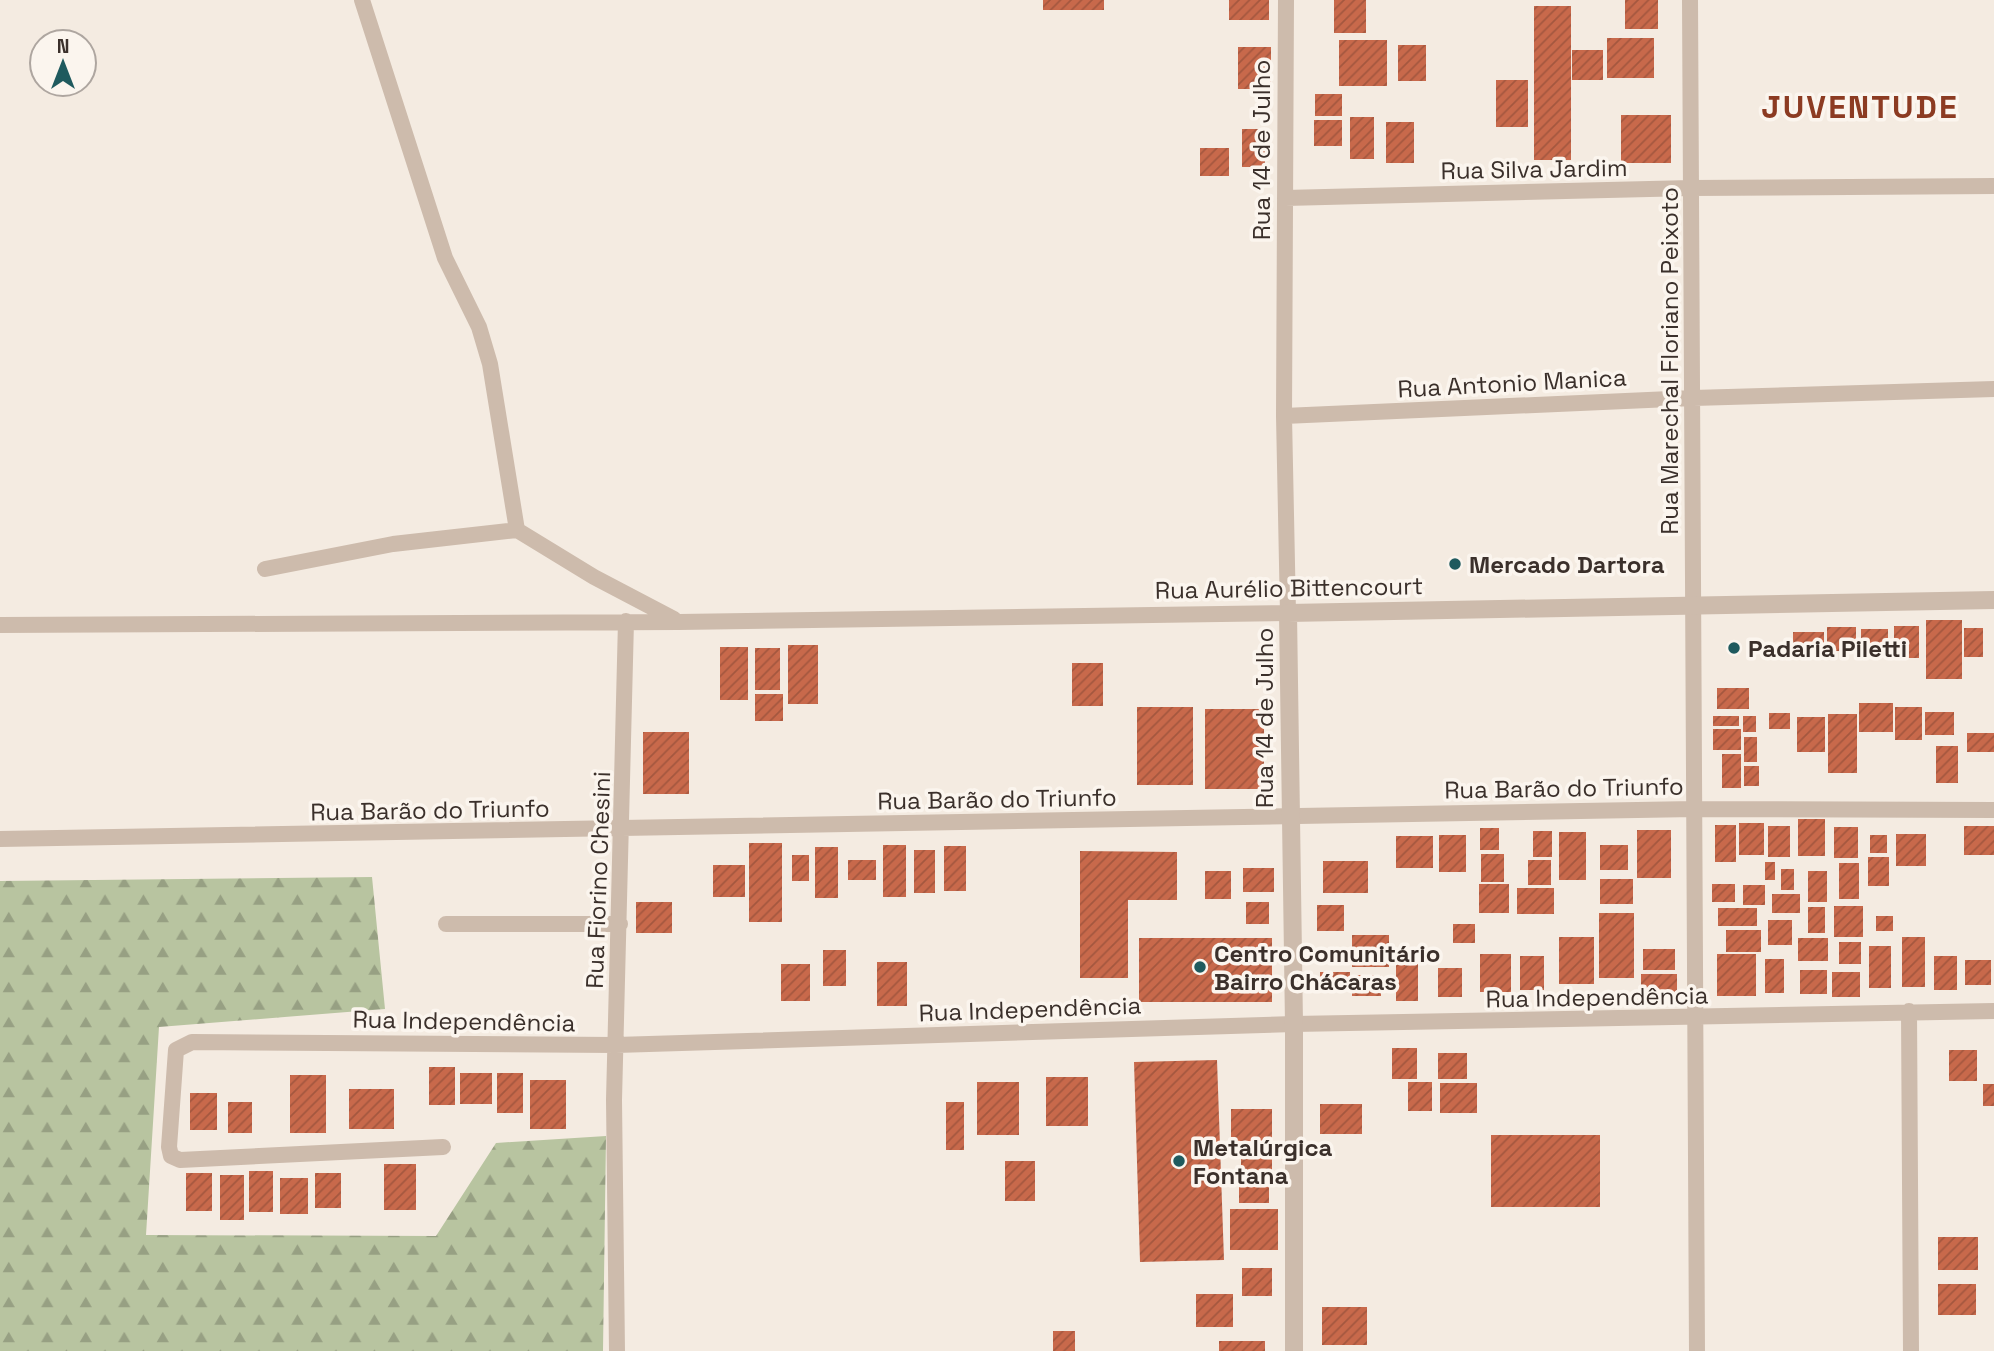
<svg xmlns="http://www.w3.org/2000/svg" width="1994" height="1351" viewBox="0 0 1994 1351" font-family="'Space Grotesk',sans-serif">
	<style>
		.forest { fill: url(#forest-firs) }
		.building { fill: url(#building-hatch) }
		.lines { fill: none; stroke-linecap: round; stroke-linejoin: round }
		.minor { stroke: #cdbbac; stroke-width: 16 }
		.tertiary { stroke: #cdbbac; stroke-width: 18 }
		.poi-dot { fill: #1f5a5e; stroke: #fbf5ee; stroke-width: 2.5 }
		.labels { text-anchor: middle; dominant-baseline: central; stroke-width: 7; stroke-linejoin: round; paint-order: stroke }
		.street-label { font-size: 24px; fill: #3b302b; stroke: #fbf5ee }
		.poi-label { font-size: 24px; font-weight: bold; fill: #3b302b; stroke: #fbf5ee; text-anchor: start }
		.district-label { font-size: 32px; font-weight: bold; letter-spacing: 2px; fill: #8c3b22; stroke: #fbf5ee }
	</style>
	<defs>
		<pattern id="forest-firs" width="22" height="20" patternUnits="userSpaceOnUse" patternTransform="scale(1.75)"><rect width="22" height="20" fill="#b8c4a0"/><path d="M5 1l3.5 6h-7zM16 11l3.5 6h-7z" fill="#97a083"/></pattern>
		<pattern id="building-hatch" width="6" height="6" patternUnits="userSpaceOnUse" patternTransform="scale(1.75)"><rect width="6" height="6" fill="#c8694b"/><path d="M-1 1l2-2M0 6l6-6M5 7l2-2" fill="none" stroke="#a4573f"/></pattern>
	</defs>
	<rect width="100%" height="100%" fill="#f4ebe1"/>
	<!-- forest -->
	<path class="forest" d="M372,877L385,1009L159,1027L146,1235L436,1236L496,1143L606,1136L603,1351H0V881Z"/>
	<!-- building -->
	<path class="building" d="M1043,0H1104V10H1043Z
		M1229,0H1269V20H1229Z
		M1334,0H1366V33H1334Z
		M1625,0H1658V29H1625Z
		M1534,6H1571V160H1534Z
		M1607,38H1654V78H1607Z
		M1339,40H1387V86H1339Z
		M1398,45H1426V81H1398Z
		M1238,47H1271V89H1238Z
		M1572,50H1603V80H1572Z
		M1496,80H1528V127H1496Z
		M1315,94H1342V116H1315Z
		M1621,115H1671V163H1621Z
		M1350,117H1374V159H1350Z
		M1314,120H1342V146H1314Z
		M1386,122H1414V163H1386Z
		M1242,129H1265V167H1242Z
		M1200,148H1229V176H1200Z
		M1926,620H1962V679H1926Z
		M1894,626H1919V658H1894Z
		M1827,627H1856V651H1827Z
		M1964,628H1983V657H1964Z
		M1861,629H1888V657H1861Z
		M1793,632H1824V657H1793Z
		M788,645H818V704H788Z
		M720,647H748V700H720Z
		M755,648H780V690H755Z
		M1072,663H1103V706H1072Z
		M1717,688H1749V709H1717Z
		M755,694H783V721H755Z
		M1859,703H1893V732H1859Z
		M1137,707H1193V785H1137Z
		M1895,707H1922V740H1895Z
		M1205,709H1264V789H1205Z
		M1925,712H1954V735H1925Z
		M1769,713H1790V729H1769Z
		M1828,714H1857V773H1828Z
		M1713,716H1739V726H1713Z
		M1743,716H1756V732H1743Z
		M1797,717H1825V752H1797Z
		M1713,729H1741V750H1713Z
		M643,732H689V794H643Z
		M1967,733H1994V752H1967Z
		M1744,737H1757V762H1744Z
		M1936,746H1958V783H1936Z
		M1722,754H1741V788H1722Z
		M1744,766H1759V786H1744Z
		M1798,819H1825V856H1798Z
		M1739,823H1764V855H1739Z
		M1715,825H1736V862H1715Z
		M1768,826H1790V857H1768Z
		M1964,826H1994V855H1964Z
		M1834,827H1858V858H1834Z
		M1480,828H1499V850H1480Z
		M1637,830H1671V878H1637Z
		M1533,831H1552V857H1533Z
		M1559,832H1586V880H1559Z
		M1896,834H1926V866H1896Z
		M1439,835H1466V872H1439Z
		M1870,835H1887V853H1870Z
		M1396,836H1433V868H1396Z
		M749,843H782V922H749Z
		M883,845H906V897H883Z
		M1600,845H1628V870H1600Z
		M944,846H966V891H944Z
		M815,847H838V898H815Z
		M914,850H935V893H914Z
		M1080,851L1177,852V900H1128V978H1080Z
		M1481,854H1504V882H1481Z
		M792,855H809V881H792Z
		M1868,857H1889V886H1868Z
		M848,860H876V880H848Z
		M1528,860H1551V885H1528Z
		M1323,861H1368V893H1323Z
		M1765,862H1775V880H1765Z
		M1839,863H1859V899H1839Z
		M713,865H745V897H713Z
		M1243,868H1274V892H1243Z
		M1781,869H1794V890H1781Z
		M1205,871H1231V899H1205Z
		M1808,871H1827V902H1808Z
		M1600,879H1633V904H1600Z
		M1479,884H1509V913H1479Z
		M1712,884H1735V902H1712Z
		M1743,885H1765V905H1743Z
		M1517,888H1554V914H1517Z
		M1772,894H1800V913H1772Z
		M636,902H672V933H636Z
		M1246,902H1269V924H1246Z
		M1317,905H1344V931H1317Z
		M1834,906H1863V937H1834Z
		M1808,907H1825V933H1808Z
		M1718,908H1757V926H1718Z
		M1599,913H1634V978H1599Z
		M1876,916H1893V931H1876Z
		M1768,920H1792V945H1768Z
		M1453,924H1475V943H1453Z
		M1726,930H1761V952H1726Z
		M1352,935H1389V967H1352Z
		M1559,937H1594V984H1559Z
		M1902,937H1925V987H1902Z
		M1139,938H1272V1002H1139Z
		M1798,938H1828V961H1798Z
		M1839,942H1861V964H1839Z
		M1869,946H1891V988H1869Z
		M1643,949H1675V970H1643Z
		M823,950H846V986H823Z
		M1480,954H1511V992H1480Z
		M1717,954H1756V996H1717Z
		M1520,956H1544V990H1520Z
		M1934,956H1957V990H1934Z
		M1765,959H1784V993H1765Z
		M1965,960H1991V985H1965Z
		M877,962H907V1006H877Z
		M781,964H810V1001H781Z
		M1396,964H1418V1001H1396Z
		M1438,968H1462V997H1438Z
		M1800,970H1827V994H1800Z
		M1320,972H1350V991H1320Z
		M1832,972H1860V997H1832Z
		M1641,974H1677V998H1641Z
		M1352,975H1381V996H1352Z
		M1392,1048H1417V1079H1392Z
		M1949,1050H1977V1081H1949Z
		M1438,1053H1467V1079H1438Z
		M1217,1060L1224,1260L1140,1262L1134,1062Z
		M429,1067H455V1105H429Z
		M460,1073H492V1104H460Z
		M497,1073H523V1113H497Z
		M290,1075H326V1133H290Z
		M1046,1077H1088V1126H1046Z
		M530,1080H566V1129H530Z
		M977,1082H1019V1135H977Z
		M1408,1082H1432V1111H1408Z
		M1440,1083H1477V1113H1440Z
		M1983,1084H1994V1106H1983Z
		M349,1089H394V1129H349Z
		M190,1093H217V1130H190Z
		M228,1102H252V1133H228Z
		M946,1102H964V1150H946Z
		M1320,1104H1362V1134H1320Z
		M1231,1109H1272V1141H1231Z
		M1491,1135H1600V1207H1491Z
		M1241,1151H1272V1179H1241Z
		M1005,1161H1035V1201H1005Z
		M384,1164H416V1210H384Z
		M249,1171H273V1212H249Z
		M186,1173H212V1211H186Z
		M315,1173H341V1208H315Z
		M220,1175H244V1220H220Z
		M280,1178H308V1214H280Z
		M1239,1182H1269V1203H1239Z
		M1230,1209H1278V1250H1230Z
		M1938,1237H1978V1270H1938Z
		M1242,1268H1272V1296H1242Z
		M1938,1284H1976V1315H1938Z
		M1196,1294H1233V1327H1196Z
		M1322,1307H1367V1345H1322Z
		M1053,1331H1075V1351H1053Z
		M1219,1341H1265V1351H1219Z"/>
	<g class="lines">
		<!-- minor -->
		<path class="minor" d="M362,0L445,258L479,327L490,364L517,530L594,577L674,619
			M1690,0L1697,1351
			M1285,198L1691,188L1994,186
			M1284,416L1693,398L1994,389
			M265,569L393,544L517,530
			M0,625L679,622L1288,613L1284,416L1286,0
			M0,839L1694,809L1994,810
			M446,924H620
			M1909,1011L1911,1351
			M443,1147L180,1160L171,1156L169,1147L176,1050L192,1042L616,1045L1294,1024L1994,1011
			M617,1351L614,1100L626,621"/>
		<!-- tertiary -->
		<path class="tertiary" d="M1294,1351V1024L1288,613L1994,600"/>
	</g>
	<!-- markers -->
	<g class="poi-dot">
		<circle cx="1455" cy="564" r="7"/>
		<circle cx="1734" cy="648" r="7"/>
		<circle cx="1200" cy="967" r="7"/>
		<circle cx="1179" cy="1161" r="7"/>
	</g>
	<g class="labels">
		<!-- street labels -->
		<g class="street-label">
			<text transform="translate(1261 150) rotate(-90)">Rua 14 de Julho</text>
			<text transform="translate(1534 169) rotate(-1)">Rua Silva Jardim</text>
			<text transform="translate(1669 361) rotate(-90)">Rua Marechal Floriano Peixoto</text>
			<text transform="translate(1512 383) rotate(-3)">Rua Antonio Manica</text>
			<text transform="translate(1289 588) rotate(-1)">Rua Aurélio Bittencourt</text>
			<text transform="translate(1264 718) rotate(-90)">Rua 14 de Julho</text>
			<text transform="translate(1564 788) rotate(-1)">Rua Barão do Triunfo</text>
			<text transform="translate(997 799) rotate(-1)">Rua Barão do Triunfo</text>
			<text transform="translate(430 810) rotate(-1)">Rua Barão do Triunfo</text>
			<text transform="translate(598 880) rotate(-88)">Rua Fiorino Chesini</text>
			<text transform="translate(1597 997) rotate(-1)">Rua Independência</text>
			<text transform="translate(1030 1009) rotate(-2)">Rua Independência</text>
			<text transform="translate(464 1021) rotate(1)">Rua Independência</text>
		</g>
		<!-- poi labels -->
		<g class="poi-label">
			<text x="1469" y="564">Mercado Dartora</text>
			<text x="1748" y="648">Padaria Piletti</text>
			<text x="1214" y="953">Centro Comunitário<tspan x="1214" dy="28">Bairro Chácaras</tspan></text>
			<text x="1193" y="1147">Metalúrgica<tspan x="1193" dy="28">Fontana</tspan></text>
		</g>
		<!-- district labels -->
		<g class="district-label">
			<text x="1860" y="107">JUVENTUDE</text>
		</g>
	</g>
	<!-- north arrow -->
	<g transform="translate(63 63)"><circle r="33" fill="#fbf5ee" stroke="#aea6a0" stroke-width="2"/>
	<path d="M0-5L12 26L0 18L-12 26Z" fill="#1f5a5e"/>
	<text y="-10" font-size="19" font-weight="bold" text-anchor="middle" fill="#3b302b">N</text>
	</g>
</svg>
